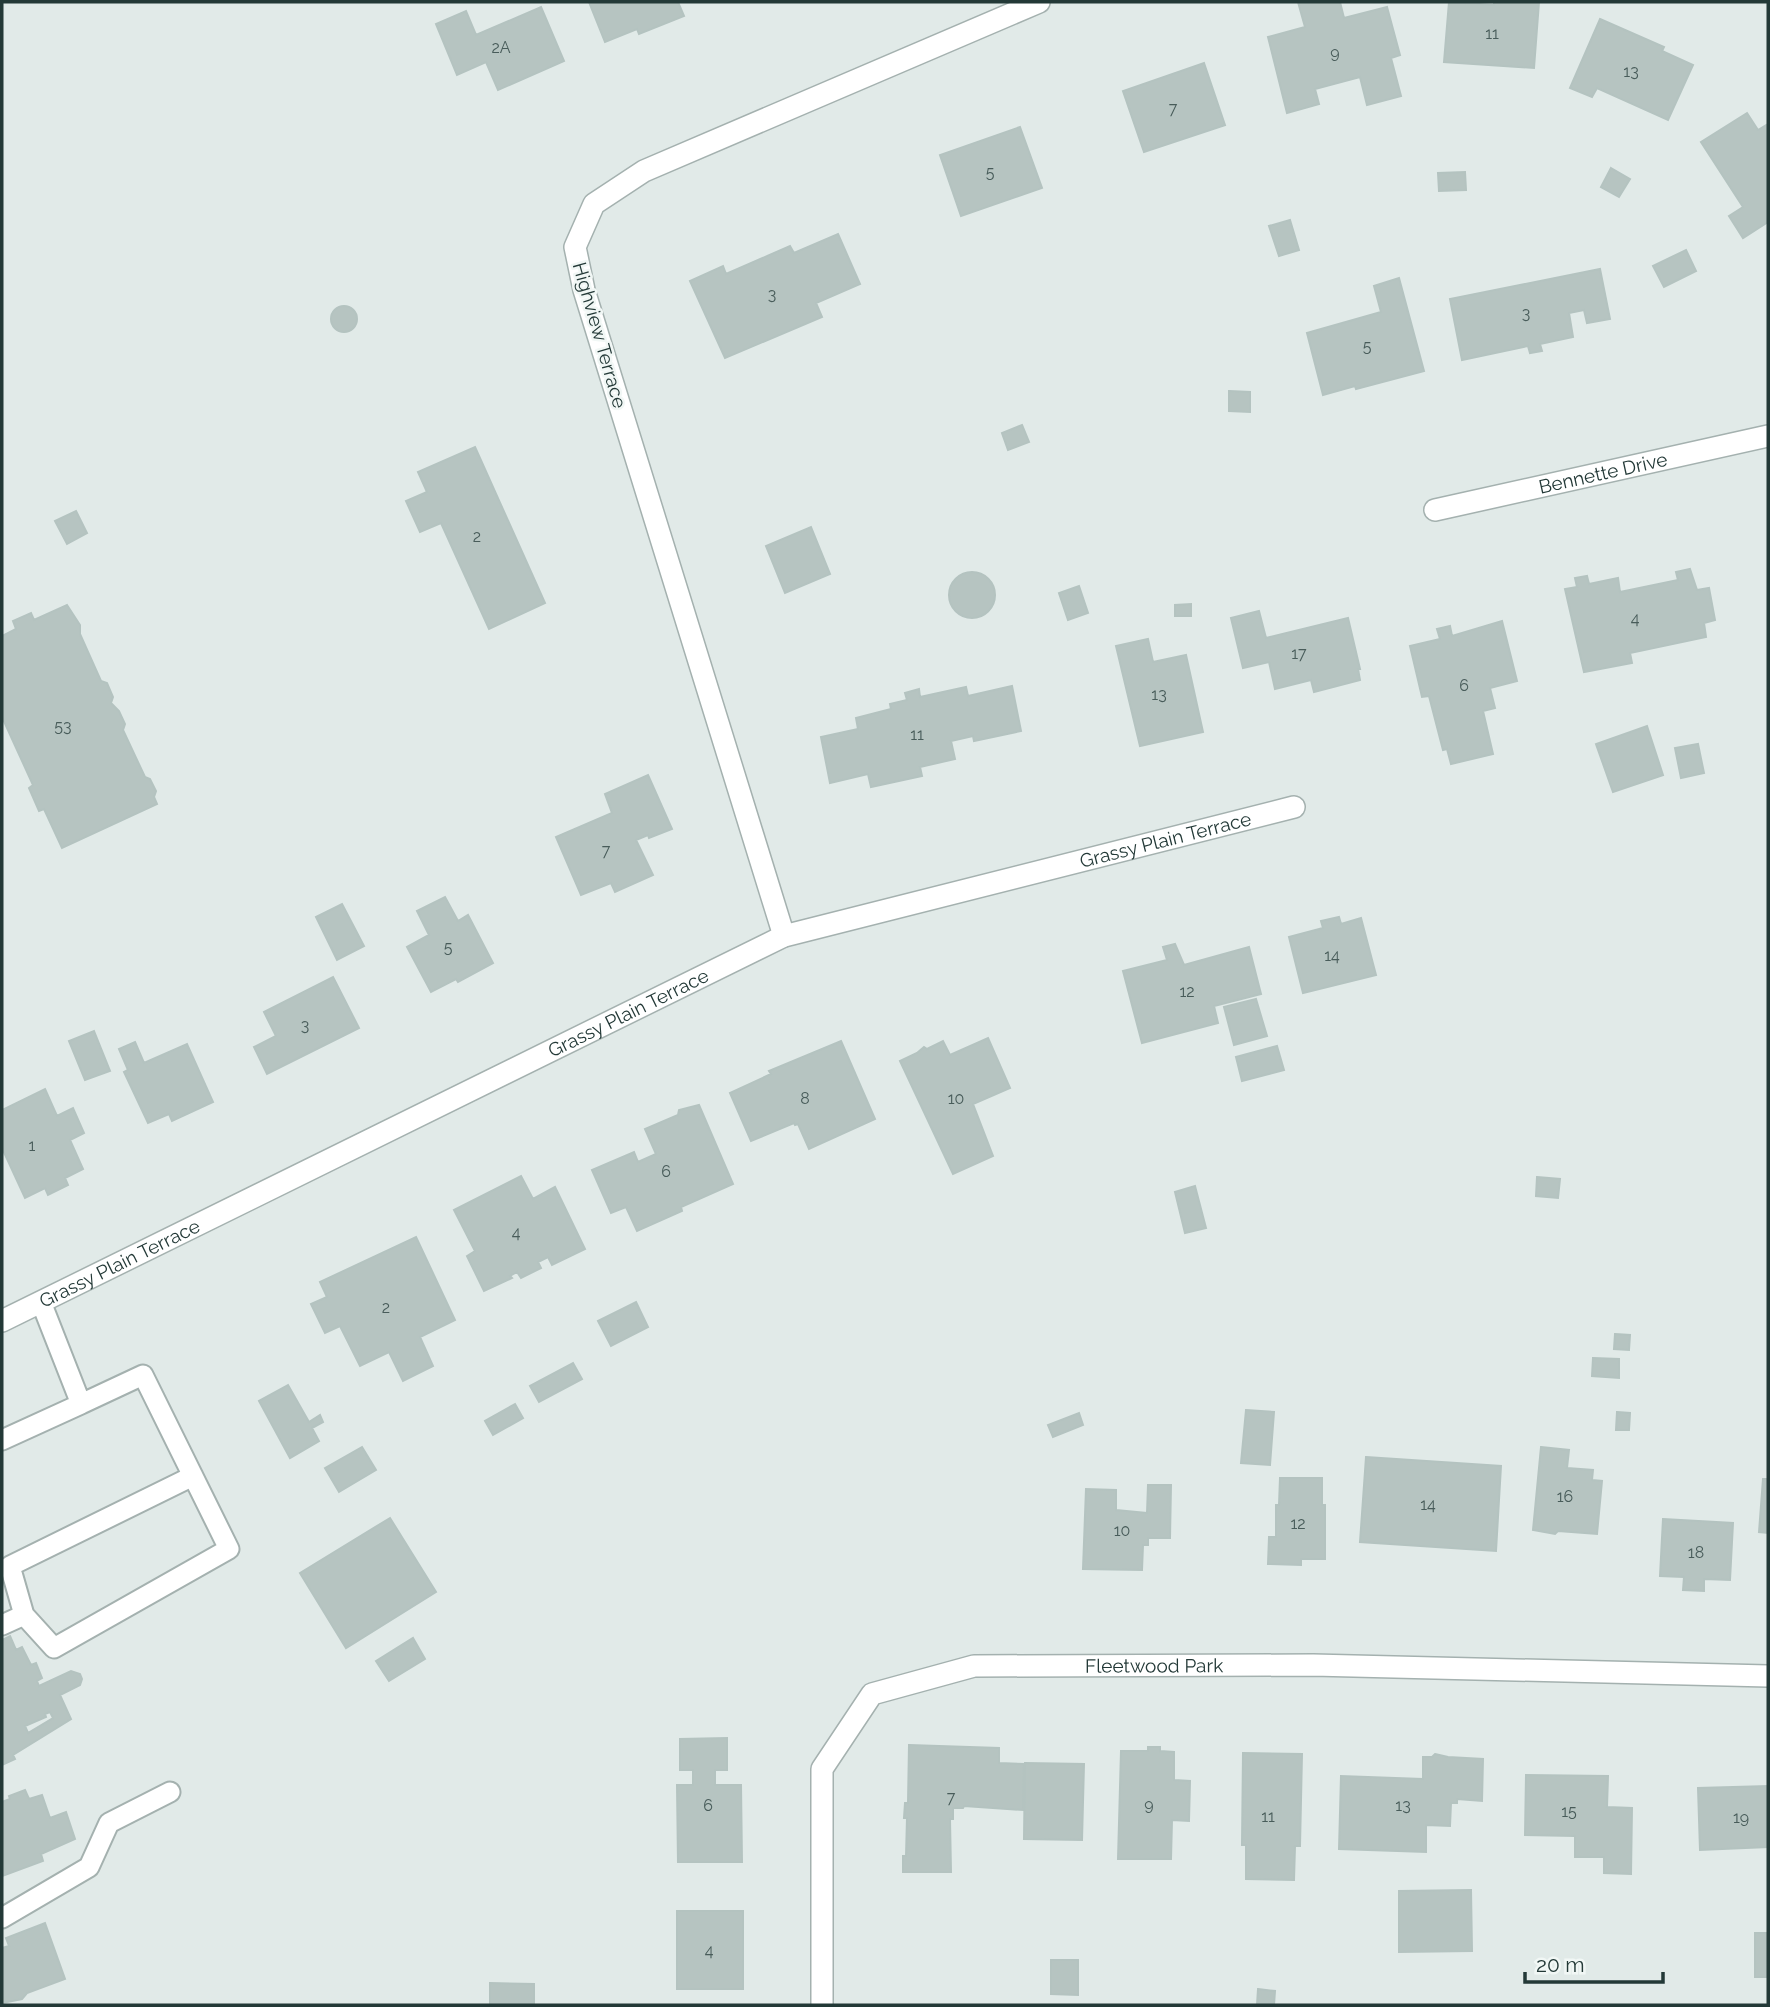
<svg xmlns="http://www.w3.org/2000/svg" width="1770" height="2007" viewBox="0 0 1770 2007" font-family="Raleway,sans-serif">
	<style>
		.building { fill: #b6c4c1; stroke: #b4c3c0; stroke-width: 2; fill-rule: evenodd }
		.lines { fill: none; stroke-linecap: round; stroke-linejoin: round }
		.lane-casing { stroke: #a4b1af; stroke-width: 23 }
		.street-casing { stroke: #a4b1af; stroke-width: 24 }
		.lane { stroke: #fff; stroke-width: 19 }
		.street { stroke: #fff; stroke-width: 21 }
		.labels { text-anchor: middle; dominant-baseline: central; stroke-width: 5; stroke-linejoin: round; paint-order: stroke }
		.number-label { font-size: 16px; fill: #485c5a }
		.street-label { font-size: 19px; fill: #233937; stroke: #f1f7f5 }
	</style>
	<rect width="100%" height="100%" fill="#e1eae8"/>
	<!-- building -->
	<path class="building" d="M589,2H678L684,16L639,34L637,29L605,42Z
		M1298,2H1340L1344,18L1387,7L1400,55L1391,58L1401,96L1367,105L1360,77L1315,89L1319,104L1287,113L1268,37L1305,27Z
		M1449,2L1494,5V2H1539L1534,68L1444,62Z
		M541,7L564,61L498,90L486,62L457,75L436,24L466,11L476,35Z
		M1600,19L1664,47L1662,51L1693,65L1668,120L1597,88L1592,97L1570,88Z
		M1204,63L1225,125L1144,152L1123,91Z
		M1747,113L1758,130L1768,124V222L1743,238L1729,216L1743,207L1701,142Z
		M1020,127L1042,188L961,216L940,155Z
		M1611,168L1630,179L1619,197L1601,187Z
		M1465,172L1466,190L1439,191L1438,173Z
		M1290,220L1299,250L1279,256L1269,226Z
		M838,234L860,284L816,303L822,317L725,358L690,281L723,266L726,274L790,246L794,253Z
		M1686,250L1696,271L1664,287L1653,266Z
		M1600,269L1610,319L1587,323L1584,310L1569,313L1573,337L1540,344L1542,351L1530,353L1528,346L1462,360L1450,299Z
		M1399,278L1424,371L1356,389L1355,386L1323,395L1307,333L1381,312L1374,286Z
		M331 319a13 13 0 1 1 26 0a13 13 0 1 1-26 0Z
		M1229,391L1250,392V412L1229,411Z
		M1022,425L1029,442L1008,450L1002,433Z
		M475,447L545,603L489,629L441,523L420,532L406,501L427,492L418,472Z
		M76,511L87,533L67,544L55,521Z
		M811,527L830,574L785,593L766,546Z
		M1690,569L1697,590L1709,588L1715,620L1704,623L1706,637L1630,653L1632,663L1584,672L1565,589L1577,587L1575,578L1587,576L1589,584L1618,578L1620,592L1678,580L1676,572Z
		M949 595a23 23 0 1 1 46 0a23 23 0 1 1-46 0Z
		M1079,586L1088,613L1068,620L1059,593Z
		M1191,604V616H1175V605Z
		M67,605L80,625V634L101,681L107,683L113,697L111,703L119,711L125,724L123,730L145,777L150,779L156,791L154,797L157,804L62,848L44,809L39,811L29,788L33,785L2,717V636L16,629L13,621L31,613L34,620Z
		M1259,611L1266,638L1348,618L1360,669H1358L1360,680L1314,692L1311,680L1275,689L1269,662L1243,668L1231,618Z
		M1502,621L1517,681L1490,688L1495,708L1483,711L1493,754L1451,764L1447,749L1443,750L1429,696L1422,697L1410,646L1440,639L1437,629L1450,626L1452,636Z
		M1148,639L1153,662L1186,655L1203,732L1140,746L1116,646Z
		M1012,686L1021,731L974,741L973,736L951,741L955,759L920,767L922,776L871,787L868,774L830,783L821,737L858,729L856,718L891,709L890,704L907,700L905,693L919,689L920,697L966,687L968,696Z
		M1647,726L1663,775L1613,792L1596,744Z
		M1698,744L1704,773L1681,778L1675,748Z
		M648,775L672,829L649,838L648,835L636,840L653,875L615,892L611,883L581,895L556,837L612,813L605,794Z
		M445,897L458,921L468,915L493,963L458,982L456,979L431,992L407,947L429,935L417,911Z
		M342,904L364,946L337,960L316,917Z
		M1339,917L1341,924L1361,918L1376,975L1303,993L1289,937L1323,928L1321,921Z
		M1175,944L1184,965L1249,947L1261,994L1214,1006L1218,1023L1142,1043L1123,971L1167,960L1163,947Z
		M333,977L359,1028L267,1074L254,1047L276,1036L264,1012Z
		M1256,999L1267,1036L1234,1045L1224,1007Z
		M94,1031L110,1071L85,1080L69,1041Z
		M988,1038L1010,1088L973,1104L993,1156L953,1174L900,1061L917,1053L924,1047L927,1049L943,1041L950,1055Z
		M841,1041L875,1119L809,1149L798,1124L795,1125L794,1123L751,1141L730,1093L771,1074L769,1071Z
		M135,1042L144,1063L187,1044L213,1102L172,1121L169,1114L148,1123L124,1072L128,1070L119,1049Z
		M1277,1046L1284,1070L1242,1081L1236,1057Z
		M45,1089L57,1116L73,1108L84,1133L70,1140L83,1169L65,1178L68,1185L48,1195L45,1188L25,1198L2,1148V1110Z
		M699,1105L733,1184L681,1207L682,1211L637,1231L626,1207L611,1213L592,1170L634,1152L638,1162L656,1154L645,1129L678,1115L679,1110Z
		M521,1176L533,1199L555,1187L585,1249L552,1265L548,1257L538,1262L541,1268L521,1278L517,1272L510,1276L512,1278L484,1291L467,1256L475,1251L454,1210Z
		M1537,1177L1560,1179L1558,1198L1536,1196Z
		M1195,1186L1206,1228L1185,1233L1175,1192Z
		M416,1237L455,1320L420,1337L433,1366L403,1381L389,1352L360,1366L340,1326L325,1333L311,1304L327,1297L320,1282Z
		M636,1302L648,1327L611,1346L598,1321Z
		M1615,1334L1630,1335L1629,1350L1614,1349Z
		M1593,1358L1619,1359V1378L1592,1376Z
		M573,1363L582,1379L539,1402L530,1386Z
		M288,1385L309,1422L320,1415L323,1422L312,1428L319,1441L290,1458L259,1401Z
		M515,1404L523,1418L493,1435L485,1421Z
		M1246,1410L1274,1412L1270,1465L1241,1463Z
		M1617,1412L1630,1413L1629,1430H1616Z
		M1079,1413L1083,1425L1053,1437L1048,1425Z
		M362,1447L376,1470L339,1492L325,1468Z
		M1541,1447L1569,1450L1567,1468L1593,1470L1592,1480L1602,1481L1597,1534L1558,1531L1555,1534L1533,1530Z
		M1366,1457L1501,1466L1496,1551L1360,1542Z
		M1280,1478H1322V1505H1325V1559H1301V1565L1268,1564L1269,1537H1276V1505H1279Z
		M1763,1479H1768V1533L1759,1532Z
		M1148,1485H1171L1170,1538H1148V1545H1143L1142,1570L1083,1569L1086,1489L1116,1490V1510L1147,1513Z
		M390,1518L436,1592L346,1648L300,1573Z
		M1663,1519L1733,1523L1730,1580L1704,1579V1591L1683,1590L1684,1577L1660,1576Z
		M10,1636L16,1650L22,1647L31,1665L36,1663L42,1678L37,1681L39,1686L71,1671L80,1674L82,1679L80,1685L60,1695L71,1719L13,1755L15,1759L2,1765V1640ZM50,1712L53,1718L28,1733L25,1726L46,1717L45,1714Z
		M413,1638L425,1659L389,1681L376,1661Z
		M727,1738V1770H715V1785H741L742,1862H678L677,1785H693V1770H680V1739Z
		M909,1745L999,1748V1763L1024,1764L1023,1810L964,1806L963,1808H953V1819H950L951,1872H903V1856H906L907,1818H904L905,1803H908Z
		M1148,1747H1160V1751L1174,1752V1780L1190,1781L1189,1821L1172,1820L1171,1859H1118L1121,1751H1148Z
		M1243,1753L1302,1754L1300,1846H1295L1294,1880L1246,1879V1845H1242Z
		M1435,1754L1448,1757L1483,1759L1482,1801L1457,1799V1803H1451L1450,1826L1426,1825V1852L1339,1849L1341,1776L1423,1779V1757H1432Z
		M1025,1763L1084,1764L1082,1840L1024,1839Z
		M1526,1775L1608,1776L1607,1807L1632,1808L1631,1874L1604,1873V1857H1575V1836L1525,1835Z
		M1768,1786V1847L1700,1850L1698,1788Z
		M25,1790L29,1799L42,1795L50,1818L66,1812L75,1839L41,1854L43,1861L2,1876V1802L10,1799L9,1796Z
		M1471,1890L1472,1951L1399,1952V1891Z
		M677,1911H743V1989H677Z
		M45,1923L65,1979L27,1993L22,1999L2,2003V1948L9,1946L6,1938Z
		M1755,1933H1768V1977H1755Z
		M1051,1960H1078V1995L1051,1994Z
		M490,1983L534,1984V2005H490Z
		M1258,1989L1275,1991L1274,2005H1257Z"/>
	<g class="lines">
		<!-- lane casing -->
		<g class="lane-casing">
			<path id="lane" d="M81,1404L143,1375L229,1549L54,1648L24,1615L10,1566L193,1476
				M2,1440L81,1404L41,1302
				M2,1625L24,1615
				M2,1918L89,1867L109,1823L170,1792"/>
		</g>
		<!-- street casing -->
		<g class="street-casing">
			<g id="street">
				<path id="s1" d="M1435,510L1768,436"/>
				<path d="M784,936L584,290L575,247L594,204L644,171L1039,2"/>
				<path id="s2" d="M2,1321L784,936L1294,807"/>
				<path id="s3" d="M822,2005V1769L872,1694L974,1666L1313,1665L1768,1676"/>
			</g>
		</g>
		<!-- lane -->
		<use href="#lane" class="lane"/>
		<!-- street -->
		<use href="#street" class="street"/>
	</g>
	<g class="labels">
		<!-- number labels -->
		<g class="number-label">
			<text x="1492" y="33">11</text>
			<text x="501" y="47">2A</text>
			<text x="1335" y="52">9</text>
			<text x="1631" y="71">13</text>
			<text x="1173" y="108">7</text>
			<text x="990" y="172">5</text>
			<text x="772" y="294">3</text>
			<text x="1526" y="313">3</text>
			<text x="1367" y="346">5</text>
			<text x="477" y="536">2</text>
			<text x="1635" y="618">4</text>
			<text x="1299" y="653">17</text>
			<text x="1464" y="685">6</text>
			<text x="1159" y="694">13</text>
			<text x="63" y="726">53</text>
			<text x="917" y="734">11</text>
			<text x="606" y="850">7</text>
			<text x="448" y="947">5</text>
			<text x="1332" y="955">14</text>
			<text x="1187" y="991">12</text>
			<text x="305" y="1025">3</text>
			<text x="805" y="1098">8</text>
			<text x="956" y="1098">10</text>
			<text x="32" y="1145">1</text>
			<text x="666" y="1171">6</text>
			<text x="516" y="1232">4</text>
			<text x="386" y="1307">2</text>
			<text x="1565" y="1496">16</text>
			<text x="1428" y="1504">14</text>
			<text x="1298" y="1523">12</text>
			<text x="1122" y="1530">10</text>
			<text x="1696" y="1552">18</text>
			<text x="951" y="1797">7</text>
			<text x="1149" y="1804">9</text>
			<text x="708" y="1805">6</text>
			<text x="1403" y="1805">13</text>
			<text x="1569" y="1811">15</text>
			<text x="1268" y="1816">11</text>
			<text x="1741" y="1817">19</text>
			<text x="709" y="1950">4</text>
		</g>
		<!-- street labels -->
		<g class="street-label">
			<text transform="translate(600 335) rotate(74)">Highview Terrace</text>
			<text stroke="none"><textPath href="#s1" startOffset="172">Bennette Drive</textPath></text>
			<text stroke="none"><textPath href="#s2" startOffset="1265">Grassy Plain Terrace</textPath></text>
			<text stroke="none"><textPath href="#s2" startOffset="698">Grassy Plain Terrace</textPath></text>
			<text stroke="none"><textPath href="#s2" startOffset="131">Grassy Plain Terrace</textPath></text>
			<text stroke="none"><textPath href="#s3" startOffset="612">Fleetwood Park</textPath></text>
		</g>
	</g>
	<!-- border -->
	<rect width="1770" height="2007" fill="none" stroke="#233937" stroke-width="7"/>
	<!-- scale -->
	<path d="M1525 1972v10h138v-10" fill="none" stroke="#233937" stroke-width="3.5"/>
	<text x="1536" y="1972" font-size="21" fill="#233937" stroke="#f1f7f5" stroke-width="5" paint-order="stroke">20 m</text>
</svg>
